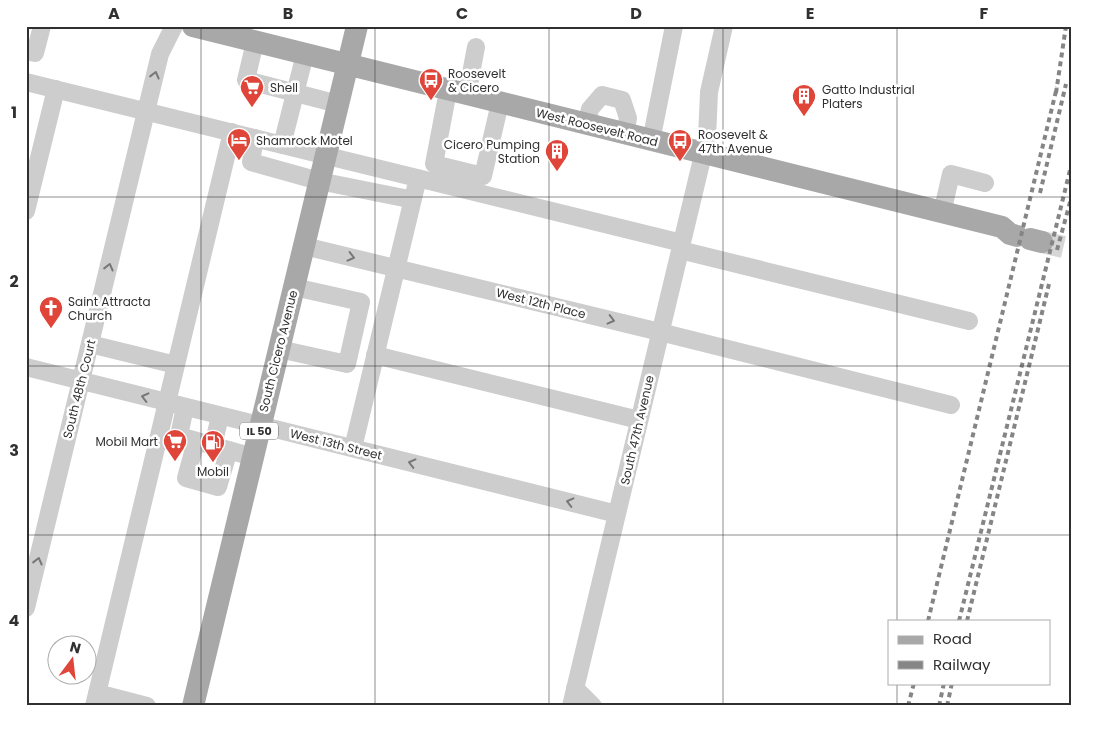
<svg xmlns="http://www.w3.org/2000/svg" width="1098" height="732" viewBox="0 0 1098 732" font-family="Poppins,sans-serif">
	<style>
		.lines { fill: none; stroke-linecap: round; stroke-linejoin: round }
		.major-tunnel { stroke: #d6d6d6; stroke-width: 22; stroke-dasharray: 22 11; stroke-linecap: butt }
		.minor { stroke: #cdcdcd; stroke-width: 18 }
		.major { stroke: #a8a8a8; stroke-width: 22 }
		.rail { stroke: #858585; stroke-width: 4; stroke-dasharray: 5 4; stroke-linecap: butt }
		.oneway { stroke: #777 }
		.grid { fill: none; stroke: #303030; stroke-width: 1; stroke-opacity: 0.55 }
		.labels { text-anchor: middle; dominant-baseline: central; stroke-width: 5; stroke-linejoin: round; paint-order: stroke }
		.shield { fill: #fff; stroke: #6e6e6e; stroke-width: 1 }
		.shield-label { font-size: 11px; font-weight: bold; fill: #303030 }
		.poi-label { font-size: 12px; fill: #303030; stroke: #fff; text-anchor: start }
		.street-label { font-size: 12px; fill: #303030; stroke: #fff }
		.neatline { fill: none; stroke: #303030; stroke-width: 2 }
		.grid-label { font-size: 16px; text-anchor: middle; font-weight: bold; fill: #303030 }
	</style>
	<rect width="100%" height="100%" fill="#fff"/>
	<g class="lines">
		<!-- major-tunnel -->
		<path class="major-tunnel" d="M1042,242L1072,249"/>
		<!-- minor -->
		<path class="minor" d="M255,42L246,80L338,104
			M26,51L35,53L42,26
			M26,82L682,243
			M448,91L434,164L483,176L500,103
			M467,95L476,47
			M586,125L590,109L602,95L622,100L628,118L625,134
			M255,138L251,162L319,181L404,198
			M651,141L674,26
			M282,145L305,54
			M26,211L56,89
			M942,213L951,174L985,183
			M304,246L660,332L951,405
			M680,250L969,321
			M90,344L176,365
			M279,349L347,364L361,302L294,287
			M375,355L639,420
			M26,367L617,514
			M185,407L179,436L253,457
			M196,441L186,478L218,487L229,450
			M213,446L220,416
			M353,448L418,178
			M26,608L160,54L174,26
			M575,688L593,706
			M97,693L147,706
			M94,706L232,132
			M571,706L707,138L709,92L724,26"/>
		<!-- major -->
		<path class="major" d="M193,26L1002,227L1010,234L1017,236
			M1030,239L1042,242
			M193,706L357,26"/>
		<!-- rail -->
		<path class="rail" d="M1056,93L1066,26
			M1040,193L1066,84
			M1057,250L1072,195
			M928,621L1057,87
			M959,621L1072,162
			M967,621L1049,284
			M908,706L914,683
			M939,706L944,683
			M947,706L952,683"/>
	</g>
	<!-- one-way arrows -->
	<defs><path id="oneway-chevron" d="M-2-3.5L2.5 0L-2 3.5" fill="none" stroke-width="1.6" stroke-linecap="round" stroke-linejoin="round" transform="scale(1.25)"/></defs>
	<g class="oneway">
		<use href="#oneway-chevron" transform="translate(155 75) rotate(-76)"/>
		<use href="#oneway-chevron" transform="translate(351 257) rotate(14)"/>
		<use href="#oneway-chevron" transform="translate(109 267) rotate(-76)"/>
		<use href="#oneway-chevron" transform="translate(611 320) rotate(14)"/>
		<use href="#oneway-chevron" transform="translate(145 397) rotate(-166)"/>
		<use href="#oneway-chevron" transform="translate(412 463) rotate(-166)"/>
		<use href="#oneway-chevron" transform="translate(570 502) rotate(-166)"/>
		<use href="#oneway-chevron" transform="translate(38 561) rotate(-76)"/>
	</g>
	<!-- grid -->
	<path class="grid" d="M201,26V706M375,26V706M549,26V706M723,26V706M897,26V621M26,197H1072M26,366H1072M26,535H1072M897,683V706"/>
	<!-- icons -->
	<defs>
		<g id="bus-pin" transform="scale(1.25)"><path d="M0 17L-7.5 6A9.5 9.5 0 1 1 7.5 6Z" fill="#e0453a" stroke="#fff"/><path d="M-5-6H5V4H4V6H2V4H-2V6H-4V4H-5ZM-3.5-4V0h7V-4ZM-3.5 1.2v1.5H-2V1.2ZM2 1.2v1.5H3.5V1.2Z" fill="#fff"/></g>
		<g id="supermarket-pin" transform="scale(1.25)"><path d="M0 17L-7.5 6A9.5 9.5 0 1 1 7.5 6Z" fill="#e0453a" stroke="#fff"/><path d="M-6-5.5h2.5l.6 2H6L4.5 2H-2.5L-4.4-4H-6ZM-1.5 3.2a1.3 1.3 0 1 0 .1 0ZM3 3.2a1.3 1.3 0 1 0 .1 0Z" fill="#fff"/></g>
		<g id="building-pin" transform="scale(1.25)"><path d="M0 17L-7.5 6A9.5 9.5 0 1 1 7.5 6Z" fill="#e0453a" stroke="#fff"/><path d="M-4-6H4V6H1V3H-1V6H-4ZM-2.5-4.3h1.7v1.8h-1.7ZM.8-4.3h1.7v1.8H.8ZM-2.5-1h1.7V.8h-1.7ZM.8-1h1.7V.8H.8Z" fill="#fff"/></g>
		<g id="hotel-pin" transform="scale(1.25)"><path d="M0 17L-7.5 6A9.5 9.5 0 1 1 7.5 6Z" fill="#e0453a" stroke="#fff"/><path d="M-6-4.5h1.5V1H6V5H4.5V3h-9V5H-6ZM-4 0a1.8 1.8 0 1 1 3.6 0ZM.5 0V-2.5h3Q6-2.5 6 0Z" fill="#fff"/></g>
		<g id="church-pin" transform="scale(1.25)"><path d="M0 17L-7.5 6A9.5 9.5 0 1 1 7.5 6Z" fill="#e0453a" stroke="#fff"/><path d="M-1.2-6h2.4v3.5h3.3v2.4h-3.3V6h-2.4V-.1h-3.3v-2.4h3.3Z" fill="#fff"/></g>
		<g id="fuel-pin" transform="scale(1.25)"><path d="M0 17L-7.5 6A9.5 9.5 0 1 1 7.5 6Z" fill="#e0453a" stroke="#fff"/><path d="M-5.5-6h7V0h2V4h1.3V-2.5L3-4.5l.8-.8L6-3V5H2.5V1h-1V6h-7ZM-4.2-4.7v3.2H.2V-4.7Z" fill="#fff"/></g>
	</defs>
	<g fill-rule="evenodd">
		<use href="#bus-pin" x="431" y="80"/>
		<use href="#supermarket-pin" x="252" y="87"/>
		<use href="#building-pin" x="804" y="96"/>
		<use href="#hotel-pin" x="239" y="140"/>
		<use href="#bus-pin" x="680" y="141"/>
		<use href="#building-pin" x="557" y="151"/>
		<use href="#church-pin" x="51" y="308"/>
		<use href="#supermarket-pin" x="175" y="441"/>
		<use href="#fuel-pin" x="213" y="442"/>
	</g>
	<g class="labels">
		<!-- shield labels -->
		<rect class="shield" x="240" y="422.5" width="38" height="17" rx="4"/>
		<g class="shield-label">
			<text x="259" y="431">IL 50</text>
		</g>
		<!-- poi labels -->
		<g class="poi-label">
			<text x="448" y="73">Roosevelt<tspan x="448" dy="14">&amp; Cicero</tspan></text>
			<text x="270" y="87">Shell</text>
			<text x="822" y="89">Gatto Industrial<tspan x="822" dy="14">Platers</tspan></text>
			<text x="698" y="134">Roosevelt &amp;<tspan x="698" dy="14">47th Avenue</tspan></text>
			<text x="256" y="140">Shamrock Motel</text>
			<text x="540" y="144" text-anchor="end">Cicero Pumping<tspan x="540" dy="14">Station</tspan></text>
			<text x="68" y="301">Saint Attracta<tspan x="68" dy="14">Church</tspan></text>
			<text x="158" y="441" text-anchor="end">Mobil Mart</text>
			<text x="213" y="471" text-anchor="middle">Mobil</text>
		</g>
		<!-- street labels -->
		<g class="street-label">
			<text transform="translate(597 127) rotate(14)">West Roosevelt Road</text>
			<text transform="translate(541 303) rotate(14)">West 12th Place</text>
			<text transform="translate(278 351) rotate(-76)">South Cicero Avenue</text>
			<text transform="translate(79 389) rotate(-76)">South 48th Court</text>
			<text transform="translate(637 430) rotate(-77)">South 47th Avenue</text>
			<text transform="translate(336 444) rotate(14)">West 13th Street</text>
		</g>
	</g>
	<!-- border -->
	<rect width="1098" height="732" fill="none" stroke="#ffffff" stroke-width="55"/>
	<!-- legend -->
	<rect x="888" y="620" width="162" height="65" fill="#ffffff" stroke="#acacac"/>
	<rect x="898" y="636" width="25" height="8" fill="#a8a8a8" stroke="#acacac"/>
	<text x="933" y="644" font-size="15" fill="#303030">Road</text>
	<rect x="898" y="661" width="25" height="8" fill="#858585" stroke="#acacac"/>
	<text x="933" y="670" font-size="15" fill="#303030">Railway</text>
	<!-- north arrow -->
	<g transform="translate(72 660) rotate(15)"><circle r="24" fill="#ffffff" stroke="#acacac"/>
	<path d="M0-4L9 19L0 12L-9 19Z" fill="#e0453a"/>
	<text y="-8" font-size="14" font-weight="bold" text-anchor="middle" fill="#303030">N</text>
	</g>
	<rect x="28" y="28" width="1042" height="676" class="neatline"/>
	<g class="grid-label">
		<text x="114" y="19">A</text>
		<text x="288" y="19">B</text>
		<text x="462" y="19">C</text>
		<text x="636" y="19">D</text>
		<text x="810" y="19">E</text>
		<text x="984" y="19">F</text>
		<text x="14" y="118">1</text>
		<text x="14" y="287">2</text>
		<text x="14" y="456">3</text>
		<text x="14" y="626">4</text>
	</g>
</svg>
